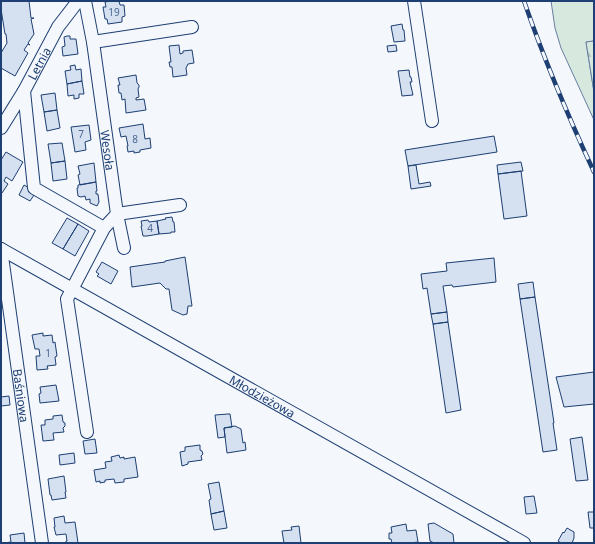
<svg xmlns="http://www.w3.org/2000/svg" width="595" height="544" viewBox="0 0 595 544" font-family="'Noto Sans',sans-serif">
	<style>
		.green { fill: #d7e8df; stroke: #687fa3 }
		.forest { fill: url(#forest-firs); stroke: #687fa3 }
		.building { fill: #d5e0f0; stroke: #1d3f73 }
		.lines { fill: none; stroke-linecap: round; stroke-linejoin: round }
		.minor-casing { stroke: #1d3f73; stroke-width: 14 }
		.minor { stroke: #f4f7fb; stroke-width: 12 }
		.rail-casing { stroke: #1d3f73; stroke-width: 4.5 }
		.rail { stroke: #f4f7fb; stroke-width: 3; stroke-dasharray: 9; stroke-linecap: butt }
		.labels { text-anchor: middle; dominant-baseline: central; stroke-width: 3; stroke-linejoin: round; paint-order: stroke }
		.number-label { font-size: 10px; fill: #4b6792 }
		.street-label { font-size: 12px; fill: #1d3f73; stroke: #f4f7fb }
	</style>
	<defs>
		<pattern id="forest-firs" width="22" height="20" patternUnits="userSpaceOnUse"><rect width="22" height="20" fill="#d7e8df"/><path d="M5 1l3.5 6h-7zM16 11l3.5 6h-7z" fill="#b8c8c3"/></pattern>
	</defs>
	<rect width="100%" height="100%" fill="#f4f7fb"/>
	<!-- green -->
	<path class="green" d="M551,1H594V41L586,42L594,92V120L561,48L555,28Z"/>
	<!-- forest -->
	<path class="forest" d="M594,41V92L586,42Z"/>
	<!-- building -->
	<path class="building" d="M1,1H29L31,18H34L31,19L34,34L28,43L30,45L28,44L24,50L28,53L15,76L1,68V53L7,43L6,34H5L1,9Z
		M111,1H119L120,5H124L125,16L122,17V22L108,24L107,19H105L103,7H106L105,2Z
		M402,24L403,30H404L405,41L394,42L391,26Z
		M67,36H70V39H76L78,54L63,56L62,47L65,46L64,37Z
		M179,45L180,54L183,53V51L192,50L194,63L188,64L186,68L187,75L173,77L172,67H170L169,62H171L169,46Z
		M396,45L397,51L388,52L387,46Z
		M75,65L76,70L81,69L82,81L67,84L65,71L71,70L70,66Z
		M409,70L410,77H411L412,82H410L413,95L402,96L398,71Z
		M136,75L137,83L139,85V87L138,89L139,97L136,98V100L144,99L146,110L126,113L125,99L122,100L121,93H119L118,85H120L118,78Z
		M82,81L84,94H79V98L74,99V95L68,96L67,84Z
		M55,93L57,110L44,112L41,95Z
		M57,110L60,128L47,131L44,112Z
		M143,124L145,139L150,138L151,148L140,150V152L134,153V151L128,152L127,146H128L126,136L121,137L119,128Z
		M89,125L91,140L85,142L86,150L75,152L71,127Z
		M494,136L497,152L408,166L405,150Z
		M62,143L65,161L51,163L48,144Z
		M6,152L23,162L12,181L6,177L4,181L8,184L2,193H1V160Z
		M65,161L67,179L53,181L51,163Z
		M521,162L523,171L498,174L497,165Z
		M94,163L96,182L80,185L78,175L80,174L78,166Z
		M416,165L419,184L430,182L431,186L411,189L408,166Z
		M521,171L527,216L504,219L498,174Z
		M96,182L97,191H96V194H98L99,202L97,206L90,203V199L86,200L85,196L81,197L78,196L77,188H78V185Z
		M24,185L36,192L30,201L19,195Z
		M172,217L173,222H174L175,232H171V233L159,234L157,221L166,219L165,218Z
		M67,218L78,224L63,249L52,243Z
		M148,220L149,222L157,221L159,234L147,236H143L141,226H142L141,221Z
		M78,224L89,231L75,256L63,249Z
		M185,257L192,306H188L187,314L183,315L172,310L169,289H166L160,283L132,287L130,267L165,262V261Z
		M494,258L496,282L453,287L452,285L443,286L447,312L431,314L427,288L423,289L421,274L447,271L446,263Z
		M102,262L118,271L111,284L97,276L99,274L96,272Z
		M533,282L535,297L520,299L518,284Z
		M535,297L554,423H553L557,450L543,452L520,299Z
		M447,312L448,322L433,324L431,314Z
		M448,322L461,410L446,413L433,324Z
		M43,333V336L52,335L53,343L55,342L57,356L55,357L56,365L47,366L48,369L37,370L36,356H40L39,349H35L32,335Z
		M594,372V404L564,407L556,377Z
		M56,385L59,401L40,403L39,394L41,393L40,387Z
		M9,396L10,405L1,406V397Z
		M228,414H230L232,427L224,428L225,437L218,438L215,415Z
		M62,415L63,422L65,423V426L63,428L64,432L53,433L54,440L43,441L41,425H45V420L53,419V416Z
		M235,426L241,429L243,443L245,442L246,450L227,453L224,428Z
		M582,437L588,480L576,481L570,439Z
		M95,439L97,453L85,454L83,441Z
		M200,445V450L202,451L203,454L201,456L202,460L188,462V464L182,466L180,452L185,451V447Z
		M74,453L75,463L60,465L59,455Z
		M119,455L120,458L124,457V459L135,457L138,477L124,479V482L115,483L114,479L105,480V482L100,483V481L96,482L94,470L106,468L105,462L112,461L111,457Z
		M64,476L66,492H65L66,498L52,500L51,495H50L48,479Z
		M219,482L224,511L211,514L209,500L211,499L208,484Z
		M534,496L537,513L526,514L524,497Z
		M224,511L227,528L214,530L211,514Z
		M588,512H594V528H590Z
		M64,516L65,523L75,522L78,543H66V541H67L66,534L56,535L54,527H55L54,518Z
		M434,523L453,534L454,543H434L430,541L428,524Z
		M406,524L407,531L416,530L418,542L410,543H392L391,539H389V533H392L391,527Z
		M299,526L301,543H284L282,531L292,530L291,527Z
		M567,528L574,532V538L572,543H561L558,541L563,532L564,533Z
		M24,533L25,543H4L11,542L10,535Z"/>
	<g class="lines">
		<!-- minor casing -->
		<g class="minor-casing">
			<g id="minor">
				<path id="s1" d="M85,1L93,42L117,214L104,228L67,299L87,432"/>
				<path d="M414,1L432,121"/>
				<path d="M93,42L192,27"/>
				<path d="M24,91L34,188L104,228"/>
				<path id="s2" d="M1,128L24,91L58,27L78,1"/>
				<path d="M124,248L117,214L180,205"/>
				<path id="s3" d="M1,249L524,543"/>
				<path id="s4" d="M1,249L42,543"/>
			</g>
		</g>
		<!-- minor -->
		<use href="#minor" class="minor"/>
		<!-- rail casing -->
		<g class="rail-casing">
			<path id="rail" d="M524,1C544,59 568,116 594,172"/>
		</g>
		<!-- rail -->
		<use href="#rail" class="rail"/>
	</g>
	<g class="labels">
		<!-- number labels -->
		<g class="number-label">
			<text x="114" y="12">19</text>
			<text x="81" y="134">7</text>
			<text x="135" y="139">8</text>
			<text x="150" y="228">4</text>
			<text x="48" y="353">1</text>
		</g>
		<!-- street labels -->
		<g class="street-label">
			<text stroke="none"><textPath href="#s2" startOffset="75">Letnia</textPath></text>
			<text stroke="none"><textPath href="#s1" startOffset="151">Wesoła</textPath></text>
			<text stroke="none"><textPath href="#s4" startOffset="148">Baśniowa</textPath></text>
			<text stroke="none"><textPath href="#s3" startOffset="300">Młodzieżowa</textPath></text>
		</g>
	</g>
	<!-- border -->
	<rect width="595" height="544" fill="none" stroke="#1d3f73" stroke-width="4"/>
</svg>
